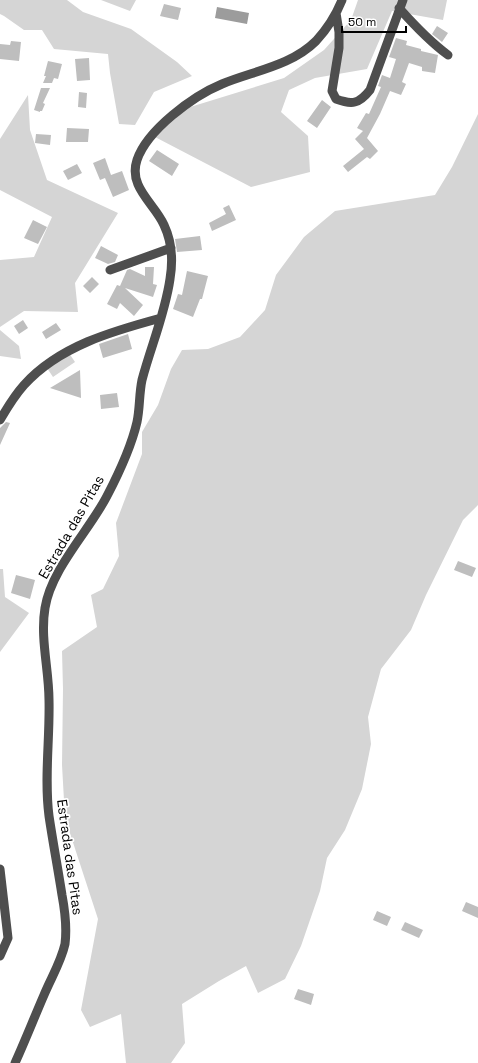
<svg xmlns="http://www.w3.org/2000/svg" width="478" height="1063" viewBox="0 0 478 1063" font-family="'Space Grotesk',sans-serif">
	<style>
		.green { fill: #d5d5d5 }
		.water { fill: #9c9c9c }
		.building { fill: #bebebe }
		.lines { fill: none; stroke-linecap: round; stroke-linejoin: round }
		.minor { stroke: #4e4e4e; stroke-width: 9 }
		.labels { text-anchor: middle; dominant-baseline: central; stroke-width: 3.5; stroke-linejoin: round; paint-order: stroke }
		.street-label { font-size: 14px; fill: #000; stroke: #fff }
	</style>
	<rect width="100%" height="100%" fill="#fff"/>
	<!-- green -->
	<path class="green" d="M0,0H67L83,12L131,29L177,62L192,76L154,92L135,125L119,124L110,73L108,54L54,49L42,30H24L4,16L0,14Z
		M101,0H136L130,11Z
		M358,0H447L443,20L392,11L367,69L315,78L289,90L281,112L308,136L310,172L251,187L155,137L187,108L284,78L324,50L351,20Z
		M28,95L30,130L47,180L118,213L75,283L78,312L24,311L0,327V260L34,257L52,217L0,190V139Z
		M478,114V505L463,520L426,595L411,630L381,669L368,717L371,744L362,789L345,830L327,858L320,891L301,946L285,979L258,993L246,966L219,981L182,1004L185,1043L171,1063H126L121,1014L90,1027L81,1010L98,919L65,818L62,765L63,689L62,651L97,627L91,595L103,589L119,556L116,523L142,454V432L158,405L171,369L182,350L208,349L240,337L265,310L276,275L304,237L335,211L435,195L452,167Z
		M0,330L19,346L21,359L0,356Z
		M69,353L75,362L53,377L47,368Z
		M0,569H3L5,597L29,613L0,652Z"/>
	<!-- water -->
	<path class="water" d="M217,7L249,13L247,24L215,18Z"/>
	<!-- building -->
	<path class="building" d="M164,4L181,8L178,20L160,16Z
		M437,26L448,33L442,42L432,34Z
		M396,38L407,41L406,45L421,49V51L438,55L435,73L422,71V67L409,63L402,82L406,84L401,95L390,91L380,114L367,138L378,151L370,159L367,157L348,172L343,166L364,149L355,139L363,131L357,128L366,113L369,114L381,87L378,86L382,75L390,78L396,59L389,57Z
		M11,41L21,42L19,61L0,59V44L10,45Z
		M89,58L90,80L77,81L75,59Z
		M48,61L62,64L58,79L54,78L52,83H43L46,76H44Z
		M41,88H50L43,103L45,104L42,111H40V112L34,110Z
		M79,92L87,93L86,108L78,107Z
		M322,100L331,107L317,128L307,121Z
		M67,128L89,129L88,142H66Z
		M36,134L51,135L50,145L35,143Z
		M157,150L179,164L172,176L149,161Z
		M105,158L111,175L122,171L129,190L113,197L105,178L100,180L93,163Z
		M77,164L82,173L68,180L63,171Z
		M229,205L236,220L212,231L209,223L226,214L223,208Z
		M33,220L47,227L38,244L24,238Z
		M200,236L202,250L177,252L175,239Z
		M101,246L118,255L115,262L108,264L95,258Z
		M145,267H154L153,284L157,285L153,297L125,288L143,305L134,316L120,303L117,309L107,304L117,285L120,286L127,270L130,269L145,276Z
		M187,271L208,276L202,299H200L193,317L173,309L178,294L182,295Z
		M92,277L99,284L90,293L83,286Z
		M23,320L28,328L19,334L14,326Z
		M56,323L61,330L46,339L42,332Z
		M128,334L132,349L103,358L99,344Z
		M80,370L81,398L50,388Z
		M117,393L119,407L101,409L100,395Z
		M6,422L10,423L0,445V428Z
		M458,561L476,568L472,577L454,570Z
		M16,575L35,580L30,599L11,593Z
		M466,902L478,907V918L462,911Z
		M377,911L391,917L387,926L373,920Z
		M405,922L423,930L419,938L401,930Z
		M298,989L314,994L311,1005L294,999Z"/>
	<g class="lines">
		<!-- minor -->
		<path class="minor" d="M399,8C415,26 429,41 448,55
			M336,13L339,32V48L332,91L336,99C352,105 359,104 370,90L403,0
			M110,270L171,248
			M0,420C7,408 15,395 24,385C59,346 113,331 161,318
			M0,869L8,938L0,956
			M15,1063C25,1041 34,1018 44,995C51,978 61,962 65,944C67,928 65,911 62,895C58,869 53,843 49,816C44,778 50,739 49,700C49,670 40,638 45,608C51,569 89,531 107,496C119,473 131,448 137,422C140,408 139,394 142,380C151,346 165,314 170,279C173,261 172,242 164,225C154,203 128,187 137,160C147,130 193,96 222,84C253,71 291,66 316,41C327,29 336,15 342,0"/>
	</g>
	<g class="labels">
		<!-- street labels -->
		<g class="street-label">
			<text transform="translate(71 527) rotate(-60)">Estrada das Pitas</text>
			<text transform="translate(70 857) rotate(82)">Estrada das Pitas</text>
		</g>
	</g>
	<!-- scale -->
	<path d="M342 26v6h64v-6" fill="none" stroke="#000000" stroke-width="2"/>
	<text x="348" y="26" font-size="12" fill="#000000" stroke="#ffffff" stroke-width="3" paint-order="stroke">50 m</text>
</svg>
